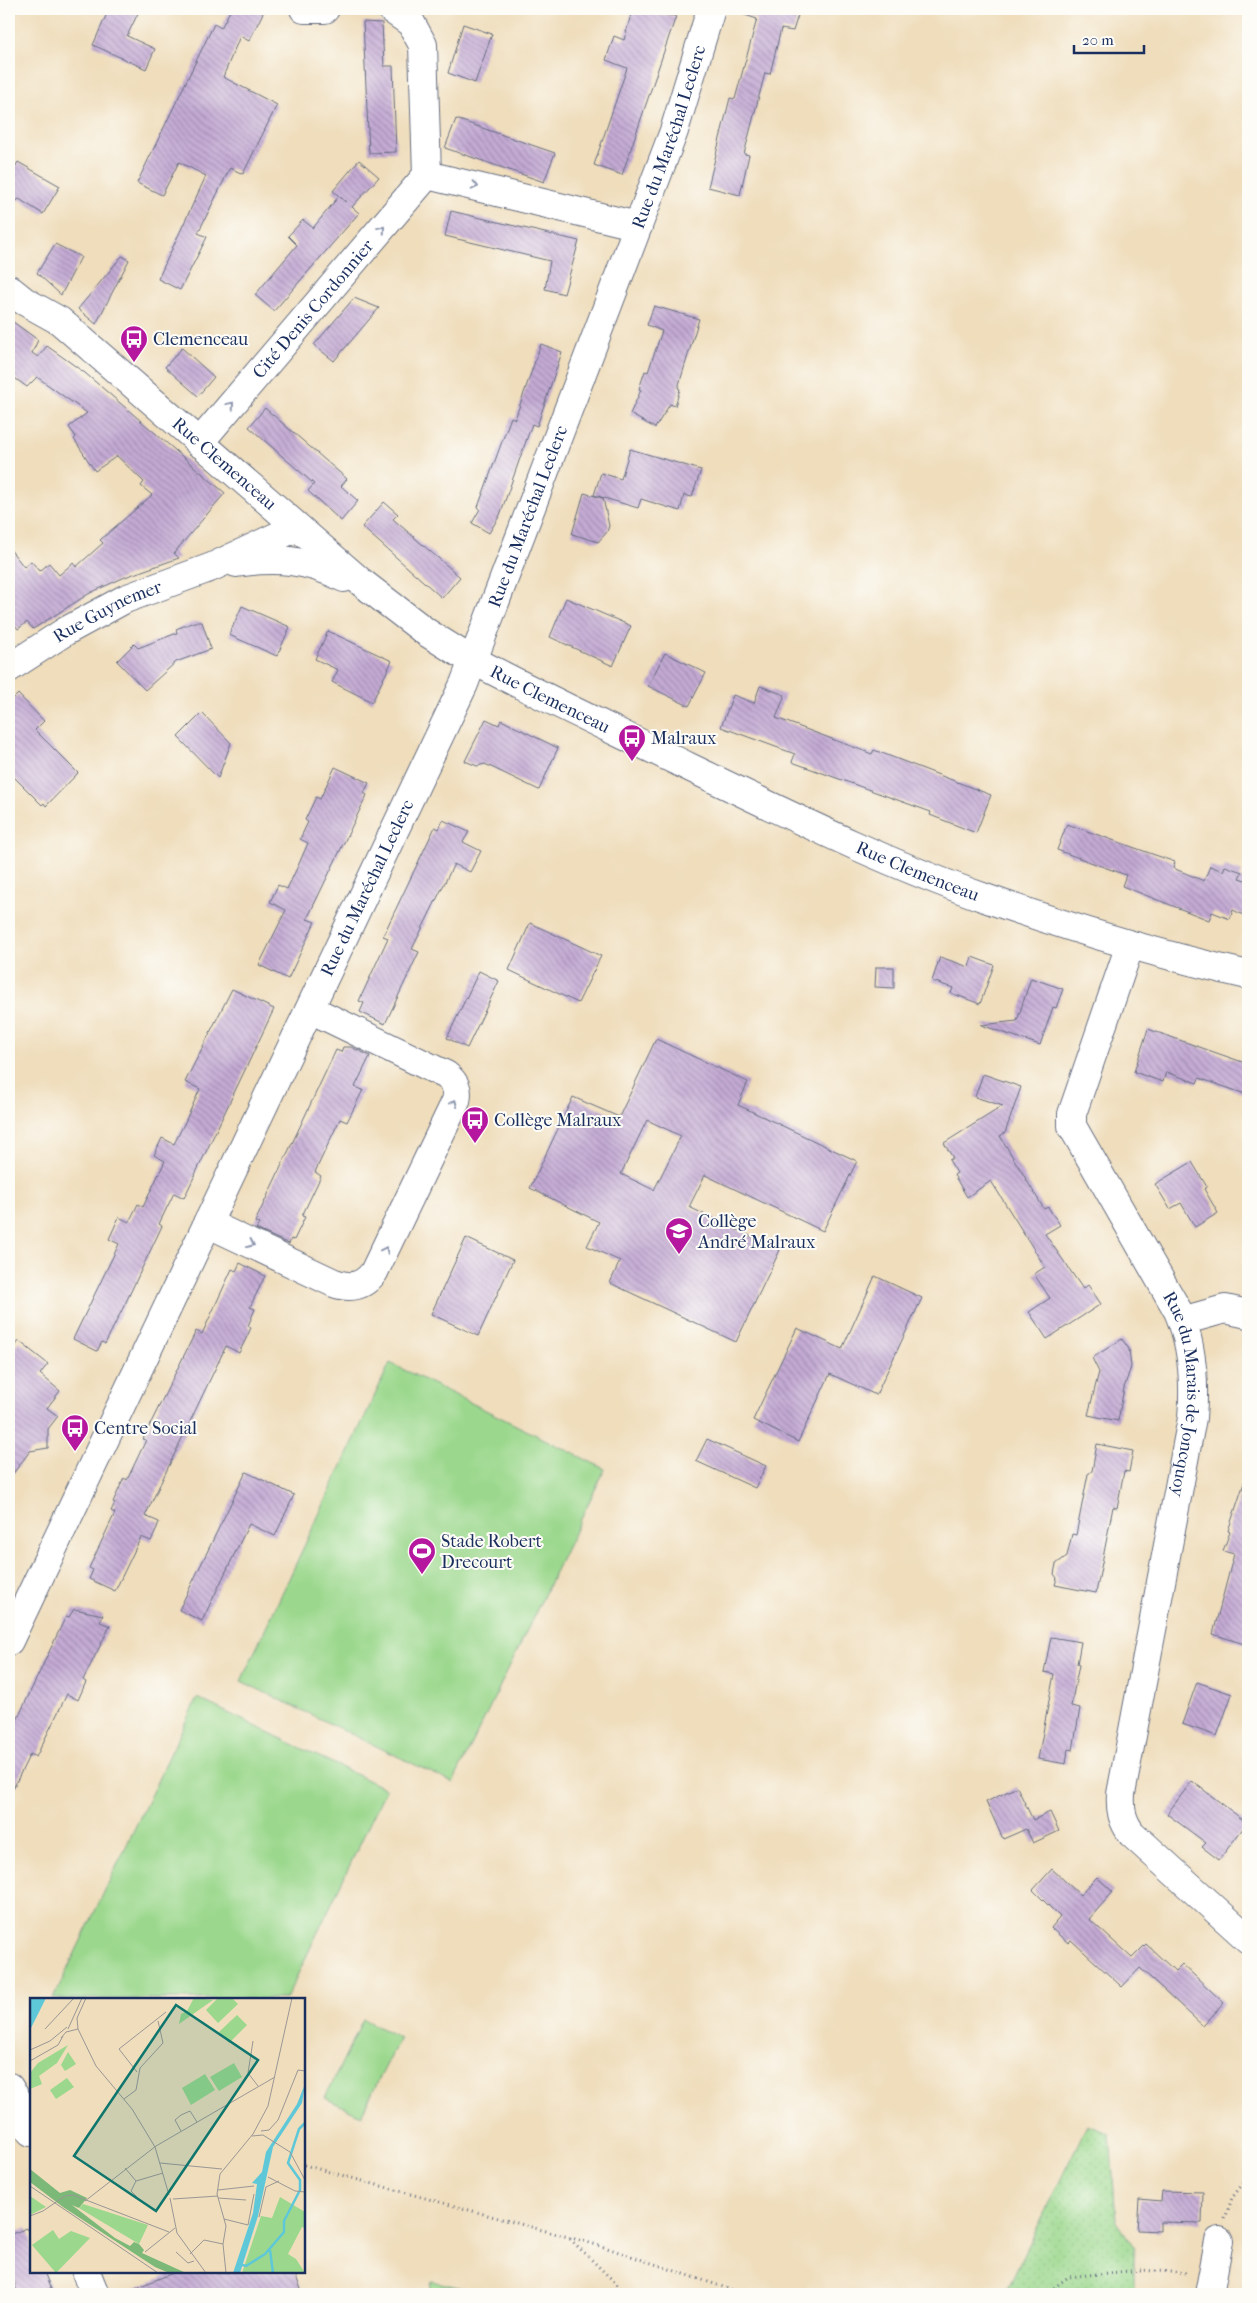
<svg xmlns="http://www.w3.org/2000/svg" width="1257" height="2303" viewBox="0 0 1257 2303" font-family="'IM FELL French Canon',serif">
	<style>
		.grass { fill: url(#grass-dots); stroke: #5b8476 }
		.pitch { fill: #9bd88d; stroke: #5b8476 }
		.building { fill: url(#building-back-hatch); fill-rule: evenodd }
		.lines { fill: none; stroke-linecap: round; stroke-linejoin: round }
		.minor-casing { stroke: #656c7f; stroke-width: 30 }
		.path { stroke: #656c7f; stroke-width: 3; stroke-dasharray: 1 4; stroke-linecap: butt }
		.minor { stroke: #fff; stroke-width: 28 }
		.oneway { stroke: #8d97ae }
		.labels { text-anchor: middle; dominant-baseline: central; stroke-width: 4; stroke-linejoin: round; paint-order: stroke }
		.street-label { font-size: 18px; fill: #1b2f5e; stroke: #fdfcf7 }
		.poi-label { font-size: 18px; fill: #1b2f5e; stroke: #fdfcf7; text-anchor: start }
		.inset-river { fill: none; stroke: #5ec8d8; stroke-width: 2.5 }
		.inset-road { fill: none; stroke: #9a9796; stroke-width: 1 }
		.view { fill: #0f766e; fill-opacity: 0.15; stroke: #0f766e; stroke-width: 2.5 }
		.inset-edge { fill: none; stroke: #1b2f5e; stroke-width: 2.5 }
	</style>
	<defs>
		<pattern id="grass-dots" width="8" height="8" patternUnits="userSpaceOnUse" patternTransform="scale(1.25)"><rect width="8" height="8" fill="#9bd88d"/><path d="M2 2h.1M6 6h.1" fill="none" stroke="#85ba7c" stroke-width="1.8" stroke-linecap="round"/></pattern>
		<pattern id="building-back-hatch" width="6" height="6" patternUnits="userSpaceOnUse" patternTransform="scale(1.25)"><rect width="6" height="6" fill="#c4aad4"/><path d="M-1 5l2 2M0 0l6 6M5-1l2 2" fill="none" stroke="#9e8baf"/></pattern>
	</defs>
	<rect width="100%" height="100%" fill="#fdfcf7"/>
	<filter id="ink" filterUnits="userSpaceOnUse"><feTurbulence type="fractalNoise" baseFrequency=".02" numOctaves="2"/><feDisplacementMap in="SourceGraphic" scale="10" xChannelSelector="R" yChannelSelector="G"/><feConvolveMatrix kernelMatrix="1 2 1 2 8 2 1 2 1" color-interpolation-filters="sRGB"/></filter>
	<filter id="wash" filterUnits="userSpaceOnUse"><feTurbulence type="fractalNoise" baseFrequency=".0096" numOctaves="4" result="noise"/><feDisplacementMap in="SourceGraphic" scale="20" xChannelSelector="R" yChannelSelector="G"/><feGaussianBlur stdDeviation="1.12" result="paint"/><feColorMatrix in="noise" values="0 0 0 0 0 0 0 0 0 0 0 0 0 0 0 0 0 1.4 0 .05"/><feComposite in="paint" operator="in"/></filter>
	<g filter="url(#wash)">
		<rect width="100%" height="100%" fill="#efddbb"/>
		<!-- grass -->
		<path class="grass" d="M1087,2125L1110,2133L1116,2220L1134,2247V2293L1005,2294Z"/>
		<!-- pitch -->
		<path class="pitch" d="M390,1363L605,1469L453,1783L241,1681Z
			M197,1698L386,1789L286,1999H53Z
			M363,2019L400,2038L361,2115L325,2098Z
			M432,2281L489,2294H429Z"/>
		<g id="blocks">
			<!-- building -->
			<path class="building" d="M109,9H140L127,36L155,49L146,69L93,45Z
				M231,9H265L249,41L240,36L223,77L277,105L243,174L230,168L198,233L207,237L180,290L158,279L206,176L179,162L162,195L137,183L214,24L221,28Z
				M736,9H800L793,31L781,29L770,74L765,73L744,154L749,155L740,195L708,187L730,98L735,99L757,19L736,12Z
				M632,11L676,16L622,175L594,165L627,68L606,60L614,36L624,40Z
				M363,22L382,23L384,66H393L396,152L369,153Z
				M463,24L492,34L475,83L448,73Z
				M456,119L555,153L544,182L445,148Z
				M359,160L379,177L352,207L359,213L274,311L255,295L297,245L288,236L303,220L313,228L339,196L346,202L333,191Z
				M18,162L60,186L43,214L19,199L9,206V177Z
				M451,211L579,241L564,294L545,289L550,261L445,236Z
				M55,244L81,257L61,295L37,273Z
				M122,256L129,260L96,324L78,309Z
				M354,298L379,308L334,361L314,345Z
				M654,306L699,319L678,388L680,389L675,406L670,404L655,428L630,414L641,390L639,389L645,371L648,372L662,331L647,325Z
				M9,319L38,340L32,353L38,357L47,346L85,373L225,493L174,553L179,558L125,577L90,593L33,629L27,622L18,629L9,618V548L24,567L31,561L40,571L49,563L59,575L73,563L76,567L103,543L100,540L152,495L141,486L144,482L117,456L95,471L74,439L76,437L69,427L87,413L37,377L27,387L9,374Z
				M541,344L562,352L537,426L532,424L500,515L489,533L472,523L480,509L478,507L511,417L515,419Z
				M182,348L214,377L198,396L165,367Z
				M265,408L347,479L341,486L358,501L341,521L308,491L314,484L249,427Z
				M630,449L701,470L692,497L684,495L680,511L641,499L638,508L594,495L601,473L621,479Z
				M584,493L603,498L609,526L607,532L598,542L572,534Z
				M384,502L398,514L393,519L460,577L442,598L362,527Z
				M566,598L631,626L613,666L550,637Z
				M242,606L290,627L277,656L229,635Z
				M194,622H202L211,649L176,662L145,690L117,661L134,644L138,648L177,633L176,629Z
				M328,631L392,661L372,702L332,682L338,670L315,659Z
				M665,653L706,673L689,706L648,686Z
				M760,686L785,695L776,718L872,754L874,750L991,795L976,833L930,815L931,812L792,762L795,754L721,727L733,695L754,703Z
				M18,694L44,721L35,730L78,773L46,806L44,803L42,805L9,772V703Z
				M202,713L231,743L218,778L178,737Z
				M486,719L499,725L501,720L558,748L539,790L485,764L477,766L465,761Z
				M335,767L369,783L364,793L367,795L307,919L315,922L288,979L259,965L286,910L270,902L278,885L287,889L298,866L308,843L300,839L308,822L305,820L316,797L320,799Z
				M443,820L469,832L463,842L481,851L470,872L454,864L412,949L419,952L385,1024L360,1012L364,1003L359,1001L388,938L383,936L435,827L439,829Z
				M1067,824L1175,862L1173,868L1204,881L1210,866L1223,871L1225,866L1242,872L1239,878L1248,881V901L1243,915L1233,910L1230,919L1212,912L1209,920L1122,886L1126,875L1057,850Z
				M530,923L601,956L578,1003L509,970Z
				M940,957L969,967L972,957L994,965L980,1004L951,993L953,988L932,981Z
				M876,967H894V988L875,987Z
				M479,971L499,981L467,1048L447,1038Z
				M1031,978L1063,989L1056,1008L1053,1007L1040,1045L981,1025L1017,1021Z
				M232,989L274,1009L184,1198L174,1193L159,1224L162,1226L126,1302L105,1344L102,1342L97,1351L73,1339L119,1244L109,1239L119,1217L129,1222L138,1204L143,1207L165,1161L154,1155L162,1138L174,1144L185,1122L200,1089L185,1082Z
				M1148,1029L1248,1064V1095L1199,1078L1197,1083L1166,1072L1163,1082L1134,1072Z
				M656,1039L748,1082L738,1105L857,1161L823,1231L705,1175L689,1207L780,1250L736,1342L610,1283L620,1261L587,1246L599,1222L530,1188L573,1097L619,1117ZM647,1120L681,1136L654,1190L621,1174Z
				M343,1047H351L370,1056L355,1087L363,1090L347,1122L340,1119L315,1172L321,1176L302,1216L305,1217L294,1240L291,1239L289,1244L256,1229L259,1224L255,1222L336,1050L341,1052Z
				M983,1074L1021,1087L1005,1133L1000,1136L1044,1209L1048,1207L1060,1225L1045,1234L1083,1289L1088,1285L1101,1304L1047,1339L1029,1312L1050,1298L1034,1274L1045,1267L991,1181L967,1197L954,1175L957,1173L949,1160L953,1158L944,1143L1003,1106L975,1097Z
				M1192,1162L1207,1187L1204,1189L1218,1213L1195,1227L1181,1203L1170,1209L1155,1184Z
				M466,1238L513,1260L478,1336L431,1314Z
				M240,1263L265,1276L250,1307L255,1309L248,1326L251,1328L239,1353L226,1346L145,1516L159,1522L155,1533L151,1541L141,1537L115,1591L89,1579L93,1570L89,1568L115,1513L111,1511L115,1503L113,1502L124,1478L127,1480L146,1440L143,1439L196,1331L202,1334L232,1269L236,1271Z
				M875,1276L922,1298L876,1395L830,1374L798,1442L753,1420L797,1328L842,1349Z
				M1122,1339L1129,1349L1131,1367L1124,1388L1118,1421L1088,1415L1099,1372L1092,1358Z
				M19,1341L48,1364L40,1374L60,1391L47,1408L58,1416L48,1429V1448L30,1451L9,1479V1355Z
				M707,1439L766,1466L755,1488L696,1461Z
				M1097,1444L1133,1451L1129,1472L1124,1471L1117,1508L1113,1507L1096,1593L1055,1585L1057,1578L1054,1574L1056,1564L1067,1556L1072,1534L1076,1535L1088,1474L1092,1471Z
				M246,1472L294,1495L275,1536L249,1524L202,1621L179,1610Z
				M1245,1480L1248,1481V1633L1244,1644L1213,1634L1234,1554L1223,1551L1230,1532L1228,1531Z
				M74,1609L103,1615L100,1622L110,1626L83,1680L86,1682L78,1700L67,1694L36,1757L30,1754L9,1797V1737L66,1616L69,1617Z
				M1051,1637L1081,1642L1077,1664L1079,1665L1071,1706L1080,1708L1073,1750L1068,1749L1066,1764L1038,1759L1054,1674L1044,1672Z
				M1197,1682L1232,1694L1217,1736L1182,1724Z
				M1192,1781L1247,1823L1219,1860L1202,1847L1206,1843L1167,1814Z
				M1017,1787L1033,1820L1050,1812L1059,1831L1033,1843L1026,1829L1003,1839L986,1802Z
				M1052,1869L1080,1895L1097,1877L1113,1892L1089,1919L1132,1958L1146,1944L1175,1971L1182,1964L1224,2003L1203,2026L1140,1968L1122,1987L1071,1940L1068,1943L1051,1928L1060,1917L1033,1890Z
				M1162,2191L1203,2192L1202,2223L1160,2222V2231L1137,2230L1139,2199L1161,2201Z
				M27,2228L31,2239V2272H44L53,2294H18L9,2270V2235Z
				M175,2272H294L303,2294H121Z"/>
		</g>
	</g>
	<g filter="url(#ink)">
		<use href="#blocks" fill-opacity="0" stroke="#656c7f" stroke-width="1"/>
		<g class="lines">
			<!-- minor casing -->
			<g class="minor-casing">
				<g id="minor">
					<path d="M304,9H325"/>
					<path d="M427,175L638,226"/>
					<path id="s1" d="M9,289L24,301L60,321L361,582L426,632L458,652C533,693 612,729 689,767C787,814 885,863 988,899C1073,929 1160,955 1248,975"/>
					<path id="s2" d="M199,443L427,175L423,45L411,23L391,9"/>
					<path d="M236,563C276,557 307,559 344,578"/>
					<path id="s3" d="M9,668L66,631L125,599L212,567L297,527"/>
					<path id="s4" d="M1130,945L1072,1114V1126L1178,1311C1193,1345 1195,1381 1192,1418L1121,1794C1120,1810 1122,1821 1132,1834L1248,1939"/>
					<path d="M207,1223L334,1283C351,1289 363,1287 374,1272L456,1101C459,1089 455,1082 446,1075L310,1009"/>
					<path d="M1182,1321L1225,1309L1248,1314"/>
					<path id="s5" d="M9,1641L464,684L674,131L711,9"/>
					<path d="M9,2087L20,2104L31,2132"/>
					<path d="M86,2272L95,2294"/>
					<path d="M1209,2294L1219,2241"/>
				</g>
			</g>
			<!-- path -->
			<path class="path" d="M304,2165L601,2246L744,2294
				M1225,2219L1232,2198L1248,2177
				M570,2239L627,2294
				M1046,2294L1068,2277L1139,2270L1187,2273"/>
			<!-- minor -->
			<use href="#minor" class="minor"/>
		</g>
		<!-- one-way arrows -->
		<defs><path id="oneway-chevron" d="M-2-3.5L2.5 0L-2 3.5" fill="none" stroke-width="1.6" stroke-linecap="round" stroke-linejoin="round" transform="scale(1.25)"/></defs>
		<g class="oneway">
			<use href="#oneway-chevron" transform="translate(475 186) rotate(13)"/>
			<use href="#oneway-chevron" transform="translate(382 229) rotate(-50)"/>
			<use href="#oneway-chevron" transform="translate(231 405) rotate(-50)"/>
			<use href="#oneway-chevron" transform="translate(454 1103) rotate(-68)"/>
			<use href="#oneway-chevron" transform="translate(251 1244) rotate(25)"/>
			<use href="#oneway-chevron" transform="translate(385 1250) rotate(-64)"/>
		</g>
	</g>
	<!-- icons -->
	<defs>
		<g id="bus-pin" transform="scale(1.4375)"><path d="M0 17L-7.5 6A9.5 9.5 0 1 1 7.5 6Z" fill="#b5179e" stroke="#fdfcf7"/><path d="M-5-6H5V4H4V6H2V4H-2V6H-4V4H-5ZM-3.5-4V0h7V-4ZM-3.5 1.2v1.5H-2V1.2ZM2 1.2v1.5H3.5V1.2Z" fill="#fff"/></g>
		<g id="school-pin" transform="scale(1.4375)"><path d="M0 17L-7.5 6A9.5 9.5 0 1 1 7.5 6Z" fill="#b5179e" stroke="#fdfcf7"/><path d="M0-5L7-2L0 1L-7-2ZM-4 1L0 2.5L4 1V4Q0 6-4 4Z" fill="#fff"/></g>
		<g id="stadium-pin" transform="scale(1.4375)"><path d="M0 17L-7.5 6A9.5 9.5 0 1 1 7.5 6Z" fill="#b5179e" stroke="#fdfcf7"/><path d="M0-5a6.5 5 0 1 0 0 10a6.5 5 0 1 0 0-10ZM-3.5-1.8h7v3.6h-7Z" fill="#fff"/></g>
	</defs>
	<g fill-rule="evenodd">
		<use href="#bus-pin" x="134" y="339"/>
		<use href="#bus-pin" x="632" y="738"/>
		<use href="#bus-pin" x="475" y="1120"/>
		<use href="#school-pin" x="679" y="1231"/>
		<use href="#bus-pin" x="75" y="1428"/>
		<use href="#stadium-pin" x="422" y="1551"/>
	</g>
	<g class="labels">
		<!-- street labels -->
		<g class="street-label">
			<text stroke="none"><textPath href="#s5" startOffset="1644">Rue du Maréchal Leclerc</textPath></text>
			<text stroke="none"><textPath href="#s2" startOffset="176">Cité Denis Cordonnier</textPath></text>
			<text stroke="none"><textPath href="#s1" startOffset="278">Rue Clemenceau</textPath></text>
			<text stroke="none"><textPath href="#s5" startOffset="1239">Rue du Maréchal Leclerc</textPath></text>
			<text stroke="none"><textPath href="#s3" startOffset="114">Rue Guynemer</textPath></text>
			<text stroke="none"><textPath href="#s1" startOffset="682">Rue Clemenceau</textPath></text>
			<text stroke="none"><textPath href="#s1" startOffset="1088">Rue Clemenceau</textPath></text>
			<text stroke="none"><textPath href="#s5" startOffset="834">Rue du Maréchal Leclerc</textPath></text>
			<text stroke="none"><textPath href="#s4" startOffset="488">Rue du Marais de Joncquoy</textPath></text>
		</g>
		<!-- poi labels -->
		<g class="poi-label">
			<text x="153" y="339">Clemenceau</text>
			<text x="651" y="738">Malraux</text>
			<text x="494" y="1120">Collège Malraux</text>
			<text x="698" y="1221">Collège<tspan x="698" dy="21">André Malraux</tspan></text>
			<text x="94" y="1428">Centre Social</text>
			<text x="441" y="1541">Stade Robert<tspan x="441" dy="21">Drecourt</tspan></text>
		</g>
	</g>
	<!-- overview -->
	<g transform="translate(30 1998)">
		<rect width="275" height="275" fill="#efddbb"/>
		<path d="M164,0L183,2L149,26L151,16L157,13ZM38,47L27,65L9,78L12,86L0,91V75L8,65ZM0,198L16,209L0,217ZM23,232L29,241L41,233L60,240L26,275L2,247Z" fill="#9bd88d"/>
		<path d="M0,171L30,195L40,192L57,200L49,210L42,207L85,240L100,248L104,244L109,246L114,252L112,255L156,275H139L125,269L33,209L0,184Z" fill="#7cb878"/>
		<path d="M53,206L118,227L109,246L49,210Z" fill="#9bd88d"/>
		<path d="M250,199L275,214V230L272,229L258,256L266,261L275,275H212L231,218L242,220Z" fill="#9bd88d"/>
		<path d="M188,0H202L208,6L188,25L176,12ZM207,17L217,27L199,45L189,34ZM38,54L46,66L35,73L31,67ZM204,65L212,79L189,93L180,79ZM175,76L185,92L161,107L152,90ZM37,80L44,89L26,101L20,92Z" fill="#9bd88d"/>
		<path d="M2,0H16L0,32V3ZM275,86L272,105L243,149L228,218L210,275H203L223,215L227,186L222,185L232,174L236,154L267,106Z" fill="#5ec8d8"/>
		<path class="inset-river" d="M240,252L243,275M209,266L216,268L235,256L254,234V223L270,192V182L258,165L269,131L275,125"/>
		<path class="inset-road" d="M15,31L44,0M38,31L52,0M48,31L66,68L102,111L125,149L139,197M31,40L36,34L48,31L47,20L56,0M223,43L218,75L228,88M0,52L20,43L37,29M0,63L28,47L33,38M107,74L89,51L136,14M94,101L106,92L110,70L133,45L128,23M151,133L145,122L151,117L160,113L167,124M231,133L239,132L248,122L268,72L275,73M222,138L233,137L260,154L275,182M130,165L192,171M95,170L106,183M238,179L265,193L275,194M0,188L128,275M188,192L224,188M107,199L101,193L106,183L133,175M140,200L147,235L176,275M188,200L216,202M143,201L188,198M55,203L126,148L245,79M0,218L13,213L35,198L43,197L139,234M229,219L236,189L249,183M194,221L218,227L224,196M115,254L145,230M146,254L158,265L164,263M160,256L174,242L193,246M196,275L193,246L196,228L187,196L190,176L223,136L238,108L262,0"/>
		<path class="view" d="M146,7L228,62L126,213L44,158Z"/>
		<rect width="275" height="275" class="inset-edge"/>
	</g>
	<!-- margin -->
	<rect width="1257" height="2303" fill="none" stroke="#fdfcf7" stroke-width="30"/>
	<!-- scale -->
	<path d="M1074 45v8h70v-8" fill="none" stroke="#1b2f5e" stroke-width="2.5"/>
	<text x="1082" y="45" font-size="15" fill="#1b2f5e" stroke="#fdfcf7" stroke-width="4" paint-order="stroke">20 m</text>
</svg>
